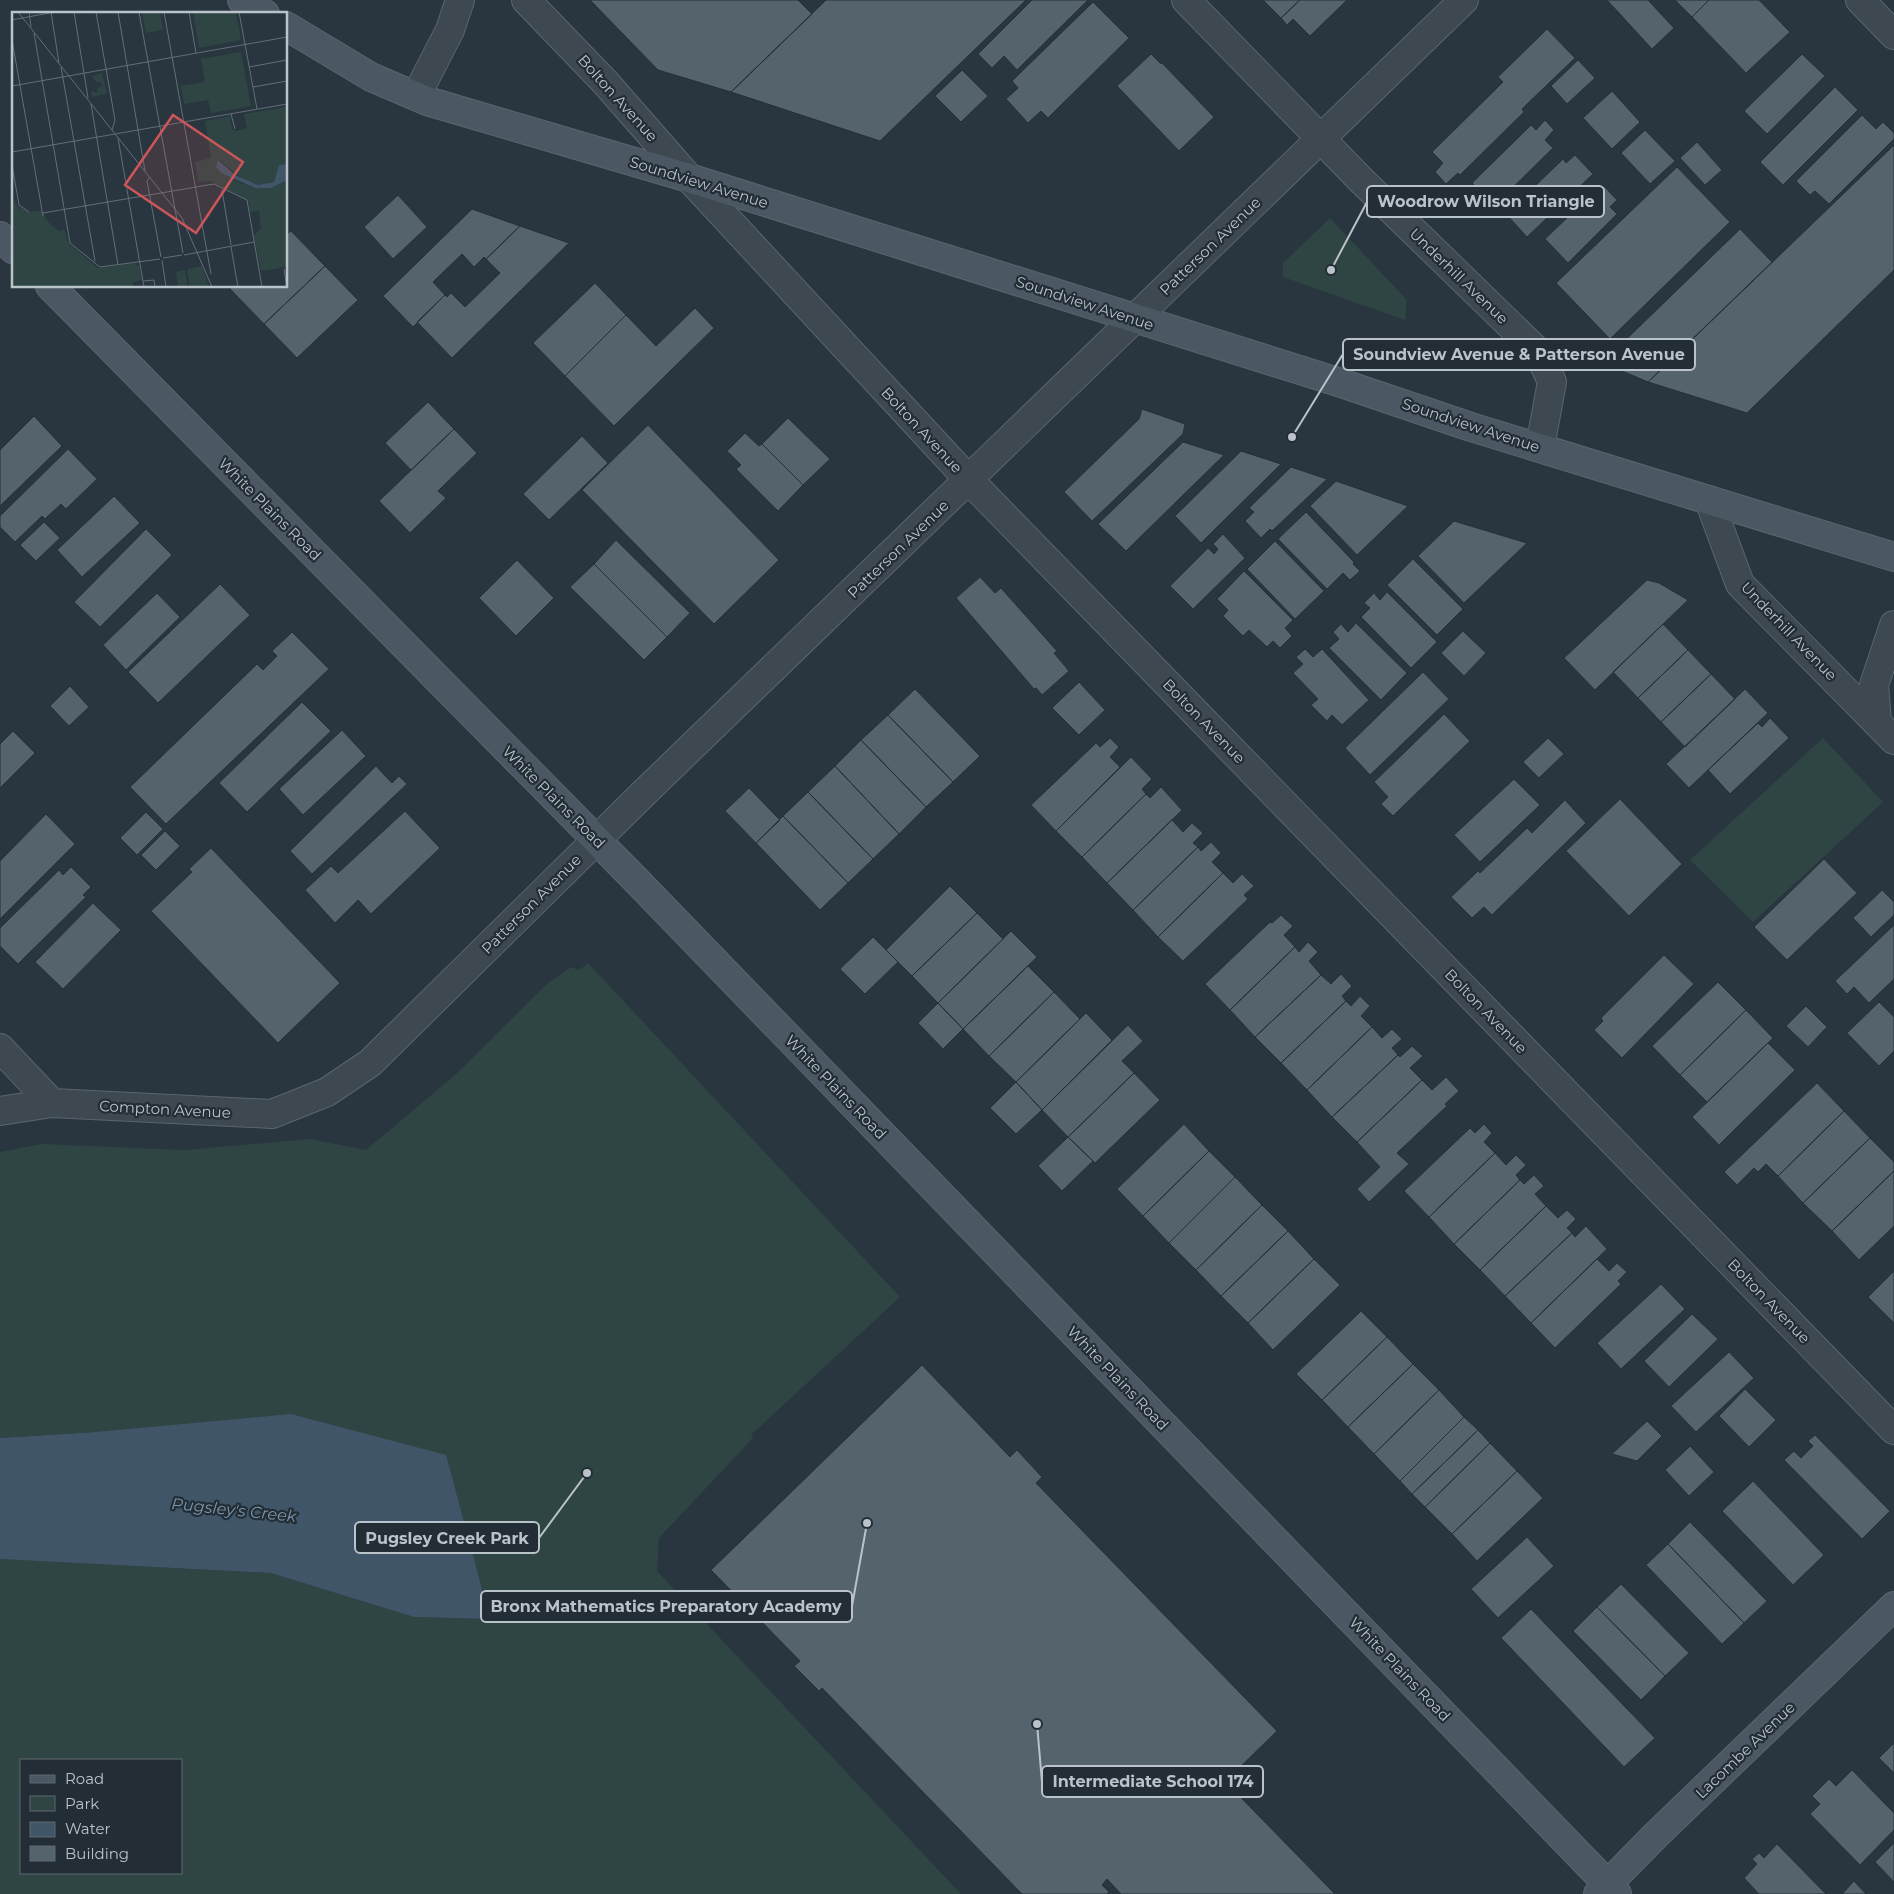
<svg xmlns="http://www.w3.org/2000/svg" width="1894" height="1894" viewBox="0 0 1894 1894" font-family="Montserrat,sans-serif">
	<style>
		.green { fill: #2e4543; fill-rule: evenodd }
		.water { fill: #405668 }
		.building { fill: #55636d; stroke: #242f38 }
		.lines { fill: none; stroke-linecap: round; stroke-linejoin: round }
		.minor-casing { stroke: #5b656e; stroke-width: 30 }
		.secondary-casing { stroke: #5b656e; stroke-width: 30 }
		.minor { stroke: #3d4850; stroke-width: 28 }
		.secondary { stroke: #4b5763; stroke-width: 28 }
		.labels { text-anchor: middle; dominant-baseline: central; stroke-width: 4.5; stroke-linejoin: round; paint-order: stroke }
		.street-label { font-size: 15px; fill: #bac2ca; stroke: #222d36 }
		.water-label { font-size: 16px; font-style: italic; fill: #7d96aa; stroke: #222d36 }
		.inset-road { fill: none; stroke: #636e77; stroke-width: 1 }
		.view { fill: #ce5659; fill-opacity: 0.15; stroke: #ce5659; stroke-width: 2.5 }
		.inset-edge { fill: none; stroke: #bac2ca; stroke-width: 2.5 }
		.leader { fill: none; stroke: #bac2ca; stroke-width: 2 }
		.callout-dot { fill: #bac2ca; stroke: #222d36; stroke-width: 2 }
		.callout { fill: #222d36; stroke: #bac2ca; stroke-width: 2 }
		.callout-label { font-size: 16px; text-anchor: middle; font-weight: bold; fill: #bac2ca }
	</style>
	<rect width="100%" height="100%" fill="#293640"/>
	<!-- green -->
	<path class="green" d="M1330,218L1407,300L1405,320L1283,277V263Z
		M1823,738L1883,802L1753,922L1690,860Z
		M588,963L900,1297L751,1435L753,1438L659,1538L657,1571L961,1894H0V1559L271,1573L414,1617L489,1619L96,1432L0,1438V1152L42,1144L184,1150L310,1139L366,1150L454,1076L547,984L571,967L579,970ZM21,1760H181V1873H21Z"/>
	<!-- water -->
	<path class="water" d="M291,1414L446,1455L490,1619L414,1617L271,1573L0,1559V1438L96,1432Z"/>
	<!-- building -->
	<path class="building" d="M590,0H798L812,14L731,92L658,70Z
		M826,0H1026L880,141L731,92Z
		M1032,0H1088L1017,70L1004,56L992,68L978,54Z
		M1263,0H1300L1281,18Z
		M1300,0H1347L1310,36L1293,19L1287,25L1281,18Z
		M1607,0H1648L1674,28L1652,49Z
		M1675,0H1709L1692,17Z
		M1709,0H1759L1790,32L1746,73L1692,17Z
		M1093,2L1129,38L1048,118L1041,111L1028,123L1006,99L1018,88L1012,81Z
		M1547,29L1575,58L1522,109L1524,112L1460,175L1458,173L1446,184L1435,172L1443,163L1432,152L1503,82L1498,77Z
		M1151,54L1161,64L1162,63L1214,117L1179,151L1117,86Z
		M1802,54L1825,76L1767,134L1744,111Z
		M1578,60L1595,78L1567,104L1551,86Z
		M962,70L988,96L961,122L935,96Z
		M1835,87L1858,110L1783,185L1760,162Z
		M1612,91L1640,122L1612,149L1583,118Z
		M1862,115L1876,129L1883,122L1894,133V139L1829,204L1815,191L1810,195L1796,181Z
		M1545,120L1554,130L1545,140L1553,148L1494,206L1472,183L1531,125L1536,130Z
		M1645,130L1675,161L1650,184L1621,153Z
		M1697,142L1722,170L1705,185L1680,158Z
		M1894,145V270L1747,413L1648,382Z
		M1575,155L1593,174L1527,237L1506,214L1563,159L1566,163Z
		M1677,167L1730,222L1610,339L1556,283Z
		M1604,186L1617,200L1610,207L1617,214L1568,263L1545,239L1595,191L1597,193Z
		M398,195L427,227L393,259L364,227Z
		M472,209L520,226L486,259L484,257L474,267L462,254L433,282L445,295L413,327L383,296Z
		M520,226L569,243L452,358L417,322L445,295L447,297L451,293L465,307L500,273L486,259Z
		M1740,229L1772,262L1648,382L1622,371L1608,357Z
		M291,231L325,266L264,324L230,289L233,286H286V235Z
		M325,266L358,300L297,358L264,324Z
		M595,283L626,315L565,376L533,343Z
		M695,308L714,328L614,426L565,376L626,315L656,346Z
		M428,402L454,429L411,470L385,443Z
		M1142,409L1185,424L1183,434L1092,521L1064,492L1139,419Z
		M34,416L62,446L0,506V450Z
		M788,418L830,459L803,485L762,444Z
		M648,425L779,560L714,624L582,490Z
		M454,429L477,453L438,491L446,498L410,533L379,501Z
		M745,433L759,446L762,444L803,485L778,511L736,469L741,465L727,451Z
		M582,436L608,463L549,520L523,494Z
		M1183,442L1224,455L1126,551L1098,524Z
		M68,449L97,479L66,509L61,504L45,519L42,516L15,542L0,527V516Z
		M1241,451L1281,464L1201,543L1175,516Z
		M1291,467L1327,479L1272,531L1270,529L1261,538L1245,521L1254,512L1249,508Z
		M1336,481L1408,506L1357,555L1310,506Z
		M114,496L140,523L82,577L57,550Z
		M1306,512L1354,562L1353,564L1360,571L1350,580L1343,573L1327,589L1278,539Z
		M1454,521L1527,543L1464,603L1418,556Z
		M44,522L60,538L36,561L20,545Z
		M146,529L172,555L100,627L74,602Z
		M1223,534L1245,558L1193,609L1170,586L1208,548L1214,554L1218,549L1213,544Z
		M616,540L690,613L667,637L594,564Z
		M1275,541L1324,591L1295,619L1247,569Z
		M1413,559L1463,609L1437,635L1387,585Z
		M517,560L554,598L516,636L479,598Z
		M594,564L667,637L644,660L570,587Z
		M1244,571L1293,620L1285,628L1292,636L1280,648L1273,641L1267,647L1249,630L1243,636L1223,616L1228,610L1217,599Z
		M980,577L995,593L1001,588L1057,651L1054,653L1069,671L1042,695L1036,688L1034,689L956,598Z
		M1647,580L1659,583L1688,600L1595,690L1564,658Z
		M220,584L250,615L158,703L128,672Z
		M1387,592L1437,642L1411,668L1361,617L1370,608L1364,603L1374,593L1380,600Z
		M157,593L180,617L126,670L103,645Z
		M1356,623L1407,673L1381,700L1329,648L1339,639L1333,632L1341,624L1348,632Z
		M1663,624L1688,650L1638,698L1613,672Z
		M1463,631L1486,653L1464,676L1441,653Z
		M292,632L329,669L166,824L130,787L257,664L263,670L277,656L272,651Z
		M1305,649L1313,657L1322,649L1369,700L1342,725L1332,715L1327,721L1311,705L1318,699L1293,673L1303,664L1296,657Z
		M1688,650L1711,674L1661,722L1638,698Z
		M1423,672L1449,699L1370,775L1345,748Z
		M1711,674L1735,699L1685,747L1661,722Z
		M1079,682L1105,710L1079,735L1052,708Z
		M70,686L89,707L69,726L50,706Z
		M915,689L980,756L953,782L888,715Z
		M1745,689L1768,713L1689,788L1666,764Z
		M302,702L331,731L247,812L219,783Z
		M1444,714L1470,741L1393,816L1381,804L1388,797L1374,782Z
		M888,715L953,782L926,807L861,740Z
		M1770,718L1789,738L1730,794L1708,770L1758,723L1762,727Z
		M342,730L366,756L303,815L279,789Z
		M13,731L35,753L0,788V744Z
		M1110,738L1119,747L1110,757L1120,767L1056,831L1031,805L1096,743L1100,747Z
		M1548,738L1564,754L1539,778L1523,762Z
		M861,740L926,807L899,834L835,766Z
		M1131,757L1152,779L1142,789L1146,794L1082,857L1056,831Z
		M376,766L392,783L399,776L407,784L312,874L290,851Z
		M835,766L899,834L873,859L808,792Z
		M1514,779L1540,805L1480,862L1454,835Z
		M1161,787L1182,810L1107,883L1082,857L1146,794L1150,798Z
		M749,788L780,820L756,843L725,811Z
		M808,792L873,859L848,883L783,816Z
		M1620,799L1682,864L1629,916L1566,851Z
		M1565,800L1586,823L1492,915L1484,907L1472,918L1451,897L1478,871L1480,873L1527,828L1532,833Z
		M405,811L440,848L371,914L358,900L335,923L305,890L331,866L338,873Z
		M146,812L163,829L137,855L120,838Z
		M46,814L75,844L0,919V861Z
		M783,816L848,883L820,910L756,843Z
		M1172,820L1183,832L1192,823L1203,833L1193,843L1198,847L1133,910L1107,883Z
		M165,831L180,846L156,870L141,855Z
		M1211,842L1221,853L1212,862L1223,873L1158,937L1133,910L1198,847L1201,851Z
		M211,848L340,983L278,1043L151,911L192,872L189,869Z
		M1824,859L1857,893L1787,960L1754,927Z
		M71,867L91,887L83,895L86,897L18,964L0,946V928L59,870L63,875Z
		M1223,873L1233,883L1242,874L1254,886L1244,895L1248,899L1183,961L1158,937Z
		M950,886L977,913L912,976L886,950Z
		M1882,890L1894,902V915L1871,937L1853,918Z
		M93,903L121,930L63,989L35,962Z
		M977,913L1003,939L938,1003L912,976Z
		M1281,915L1293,926L1284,935L1295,947L1230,1010L1205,984L1270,922L1272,923Z
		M1894,925V979L1869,1003L1854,987L1847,994L1835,981Z
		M1011,931L1037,957L963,1029L938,1003Z
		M873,937L898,962L865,994L840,969Z
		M1308,942L1318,952L1309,961L1321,975L1255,1037L1230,1010L1295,947L1299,952Z
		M1664,955L1694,984L1622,1058L1594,1030L1603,1021L1601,1018Z
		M1028,966L1054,992L989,1056L963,1029Z
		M1341,974L1352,986L1342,996L1346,1001L1281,1063L1255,1037L1321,975L1331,984Z
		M1718,982L1746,1010L1680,1075L1652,1046Z
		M1054,992L1080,1019L1016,1082L989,1056Z
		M1360,996L1370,1006L1361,1016L1372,1027L1307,1090L1281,1063L1346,1001L1351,1006Z
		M1879,1002L1894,1017V1051L1879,1066L1847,1033Z
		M938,1003L963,1029L943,1049L918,1023Z
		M1806,1006L1827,1027L1808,1047L1786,1026Z
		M1746,1010L1773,1038L1707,1102L1680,1075Z
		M1086,1013L1112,1040L1042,1110L1016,1082Z
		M1128,1025L1143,1041L1122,1061L1134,1073L1068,1137L1042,1110Z
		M1372,1027L1382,1038L1392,1029L1402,1039L1392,1048L1398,1055L1332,1117L1307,1090Z
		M1768,1043L1795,1070L1719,1145L1692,1117Z
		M1412,1046L1423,1056L1410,1068L1422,1080L1357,1142L1332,1117L1398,1055L1400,1057Z
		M1134,1073L1160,1100L1095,1163L1068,1137Z
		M1446,1077L1459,1091L1445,1104L1447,1106L1397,1153L1409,1164L1369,1202L1357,1189L1380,1167L1357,1142L1422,1080L1432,1090Z
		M1016,1082L1042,1110L1016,1134L990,1108Z
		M1817,1083L1844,1111L1778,1176L1766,1164L1758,1172L1754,1168L1737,1185L1724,1172Z
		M1844,1111L1870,1138L1803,1203L1778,1176Z
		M1184,1124L1209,1151L1143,1216L1117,1189Z
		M1484,1124L1492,1133L1484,1142L1495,1153L1429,1217L1404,1191L1470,1128L1475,1133Z
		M1068,1137L1093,1161L1062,1191L1038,1166Z
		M1870,1138L1894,1162V1171L1832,1231L1803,1203Z
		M1209,1151L1235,1177L1169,1243L1143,1216Z
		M1495,1153L1506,1165L1516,1155L1526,1165L1516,1175L1520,1180L1454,1244L1429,1217Z
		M1894,1171V1226L1859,1260L1832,1231Z
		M1534,1175L1544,1186L1535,1194L1546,1206L1480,1270L1454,1244L1520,1180L1524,1184Z
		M1235,1177L1262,1205L1196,1270L1169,1243Z
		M1262,1205L1288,1231L1221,1296L1196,1270Z
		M1546,1206L1558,1218L1567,1210L1576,1219L1567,1228L1572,1233L1505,1296L1480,1270Z
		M1586,1226L1607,1249L1531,1323L1505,1296L1572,1233L1575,1237Z
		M1288,1231L1314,1259L1248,1323L1221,1296Z
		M1314,1259L1340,1285L1273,1350L1248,1323Z
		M1597,1259L1609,1271L1617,1263L1627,1272L1618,1281L1621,1284L1555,1348L1531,1323Z
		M1894,1271V1323L1868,1297Z
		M1661,1284L1685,1309L1621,1369L1597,1343Z
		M1361,1311L1387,1337L1322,1400L1296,1374Z
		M1692,1314L1718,1339L1669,1387L1644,1361Z
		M1387,1337L1413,1364L1348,1427L1322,1400Z
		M1729,1352L1754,1378L1696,1432L1671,1406Z
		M1413,1364L1439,1390L1374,1454L1348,1427Z
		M922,1365L1010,1457L1017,1450L1042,1477L1036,1483L1277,1731L1234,1773L1226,1765L1217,1773L1335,1894H1121L1107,1879L1102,1885L1109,1892L1107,1894H1022L822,1688L819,1691L794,1666L800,1661L711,1570Z
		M1745,1389L1776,1420L1749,1447L1719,1416Z
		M1439,1390L1464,1417L1400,1481L1374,1454Z
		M1464,1417L1478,1430L1412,1494L1400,1481Z
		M1647,1421L1662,1436L1637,1461L1612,1454Z
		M1478,1430L1490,1443L1425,1507L1412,1494Z
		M1815,1435L1890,1511L1862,1539L1784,1460L1794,1451L1801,1458L1813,1446L1808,1441Z
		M1490,1443L1517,1471L1452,1534L1425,1507Z
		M1690,1446L1714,1472L1689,1496L1665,1470Z
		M1517,1471L1543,1498L1477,1561L1452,1534Z
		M1753,1481L1824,1555L1793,1585L1722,1511Z
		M1690,1522L1767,1601L1744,1623L1668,1544Z
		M1527,1537L1554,1566L1498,1618L1471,1589Z
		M1668,1544L1744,1623L1722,1644L1646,1565Z
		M1621,1584L1689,1653L1665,1676L1597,1607Z
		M1597,1607L1665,1676L1641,1700L1573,1631Z
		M1531,1609L1655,1738L1624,1767L1501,1638Z
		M1894,1743V1773L1879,1758Z
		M1852,1770L1894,1813V1830L1860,1865L1810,1814L1820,1804L1812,1796L1829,1779L1836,1786Z
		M1894,1843V1882L1875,1862Z
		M1777,1844L1826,1894H1759L1744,1878L1757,1864L1752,1859L1759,1853L1764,1858Z
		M1854,1881L1866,1894H1842Z"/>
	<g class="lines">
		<!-- minor casing -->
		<g class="minor-casing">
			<path id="minor" d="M526,0L605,82L689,178L969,480L1894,1430
				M1186,0L1361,180L1539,353L1552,382L1540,447
				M1860,0L1894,35
				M416,96L450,30L460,0
				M1709,500L1740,584L1894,740
				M1877,722L1874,685L1894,625
				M0,1048L52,1103
				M0,1111L52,1103L272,1114L327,1092L370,1063L646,791L1464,0"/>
		</g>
		<!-- secondary casing -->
		<g class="secondary-casing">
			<path id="secondary" d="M242,0L265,14
				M286,26L371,77L427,101L689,178L1338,382L1471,427L1894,557
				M0,236L14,250
				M50,286L635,879L1617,1894
				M1598,1894L1656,1835L1894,1606"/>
		</g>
		<!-- minor -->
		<use href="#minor" class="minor"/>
		<!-- secondary -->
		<use href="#secondary" class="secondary"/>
	</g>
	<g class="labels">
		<!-- street labels -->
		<g class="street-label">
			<text transform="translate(618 98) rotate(48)">Bolton Avenue</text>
			<text transform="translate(699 182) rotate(17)">Soundview Avenue</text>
			<text transform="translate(1210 246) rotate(-44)">Patterson Avenue</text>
			<text transform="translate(1459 276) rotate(44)">Underhill Avenue</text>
			<text transform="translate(1085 303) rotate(18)">Soundview Avenue</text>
			<text transform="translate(1471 425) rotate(18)">Soundview Avenue</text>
			<text transform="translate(922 430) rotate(47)">Bolton Avenue</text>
			<text transform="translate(270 509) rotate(45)">White Plains Road</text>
			<text transform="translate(898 549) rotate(-44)">Patterson Avenue</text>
			<text transform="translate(1789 631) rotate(46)">Underhill Avenue</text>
			<text transform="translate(1204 721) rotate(46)">Bolton Avenue</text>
			<text transform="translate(554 797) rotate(45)">White Plains Road</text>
			<text transform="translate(531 904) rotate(-45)">Patterson Avenue</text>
			<text transform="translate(1486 1011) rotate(46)">Bolton Avenue</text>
			<text transform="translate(836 1087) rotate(46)">White Plains Road</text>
			<text transform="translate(165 1109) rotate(3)">Compton Avenue</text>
			<text transform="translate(1769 1301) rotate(46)">Bolton Avenue</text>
			<text transform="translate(1118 1378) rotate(46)">White Plains Road</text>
			<text transform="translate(1400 1669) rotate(46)">White Plains Road</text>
			<text transform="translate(1745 1750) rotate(-44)">Lacombe Avenue</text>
		</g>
		<!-- water labels -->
		<g class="water-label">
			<text transform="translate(234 1510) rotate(6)">Pugsley's Creek</text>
		</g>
	</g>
	<!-- overview -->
	<g transform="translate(12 12)">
		<rect width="275" height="275" fill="#293640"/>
		<path d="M130,0H148L151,18L134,21ZM181,0H224L229,28L187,36ZM229,40L239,94L199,101L196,88L172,92L169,74L193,70L189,47ZM90,61L95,82L80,85L79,79L86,81L85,76L90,75L89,70H84L80,64ZM275,95V152L267,153L262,170L246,173L232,168L207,148L204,155L223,169L243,176L275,168V255L249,259L242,224L249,216L247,199L238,200L236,188L199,169L186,170L183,150L199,146L193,109L218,104L220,117L224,119L235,116L232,102ZM0,184L5,193L16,200L29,199L36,210L47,219L53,218L56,231L86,256L124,251L122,253H127L130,268L121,270V275H0ZM190,254L197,275H178L175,257ZM173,258L176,275H166L164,260Z" fill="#2e4543"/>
		<path d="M206,148L223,163L246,173L262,170L267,153L275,152V168L259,176H243L209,161L204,155Z" fill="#405668"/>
		<path class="inset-road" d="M6,0L170,206L200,275M17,0L19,15M39,0L47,51M62,0L76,86M84,0L103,108L100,118M106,0L133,159M127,0L171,241M152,0L199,262M177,0L184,41M227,0L245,97M0,8L42,0M22,21L58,231L88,255L148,247M0,28L31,204M49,55L83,249M237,55L275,48M0,74L275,25M241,75L275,69M79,92L106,253M219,102L223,117M103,122L275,92M106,126L132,275M0,140L103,122M0,153L7,193L17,200M138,165L135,169L149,245M210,178L219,233M31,201L202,172L235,188L250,275M219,235L226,275M172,243L242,230M151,246L170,243M150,248L154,275M272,257L275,275M131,269L142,268L143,275"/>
		<path class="view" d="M161,103L231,150L184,221L113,173Z"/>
		<rect width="275" height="275" class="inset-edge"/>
	</g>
	<!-- callouts -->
	<path class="leader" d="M1331 270L1367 202M1292 437L1343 354M587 1473L539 1538M867 1523L852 1606M1037 1724L1042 1782"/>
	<g class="callout-dot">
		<circle cx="1331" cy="270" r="5"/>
		<circle cx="1292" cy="437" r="5"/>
		<circle cx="587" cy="1473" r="5"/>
		<circle cx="867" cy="1523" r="5"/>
		<circle cx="1037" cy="1724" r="5"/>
	</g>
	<g class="callout">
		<rect x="1367" y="186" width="237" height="31" rx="5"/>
		<rect x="1343" y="339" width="352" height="31" rx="5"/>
		<rect x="355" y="1522" width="184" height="31" rx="5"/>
		<rect x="481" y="1591" width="371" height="31" rx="5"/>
		<rect x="1042" y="1766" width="221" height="31" rx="5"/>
	</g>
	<g class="callout-label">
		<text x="1486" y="207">Woodrow Wilson Triangle</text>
		<text x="1519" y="360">Soundview Avenue &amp; Patterson Avenue</text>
		<text x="447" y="1544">Pugsley Creek Park</text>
		<text x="666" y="1612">Bronx Mathematics Preparatory Academy</text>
		<text x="1153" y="1787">Intermediate School 174</text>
	</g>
	<!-- legend -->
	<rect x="20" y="1759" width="162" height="115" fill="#222d36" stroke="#5f6971"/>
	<rect x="30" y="1775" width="25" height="8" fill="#4b5763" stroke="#5f6971"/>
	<text x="65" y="1784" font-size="15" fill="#bac2ca">Road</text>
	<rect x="30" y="1796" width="25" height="15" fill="#2e4543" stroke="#5f6971"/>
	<text x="65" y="1809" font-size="15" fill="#bac2ca">Park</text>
	<rect x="30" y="1822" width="25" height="15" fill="#405668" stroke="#5f6971"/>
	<text x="65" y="1834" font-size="15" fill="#bac2ca">Water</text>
	<rect x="30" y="1846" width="25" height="15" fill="#55636d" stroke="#5f6971"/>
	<text x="65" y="1859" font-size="15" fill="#bac2ca">Building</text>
</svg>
